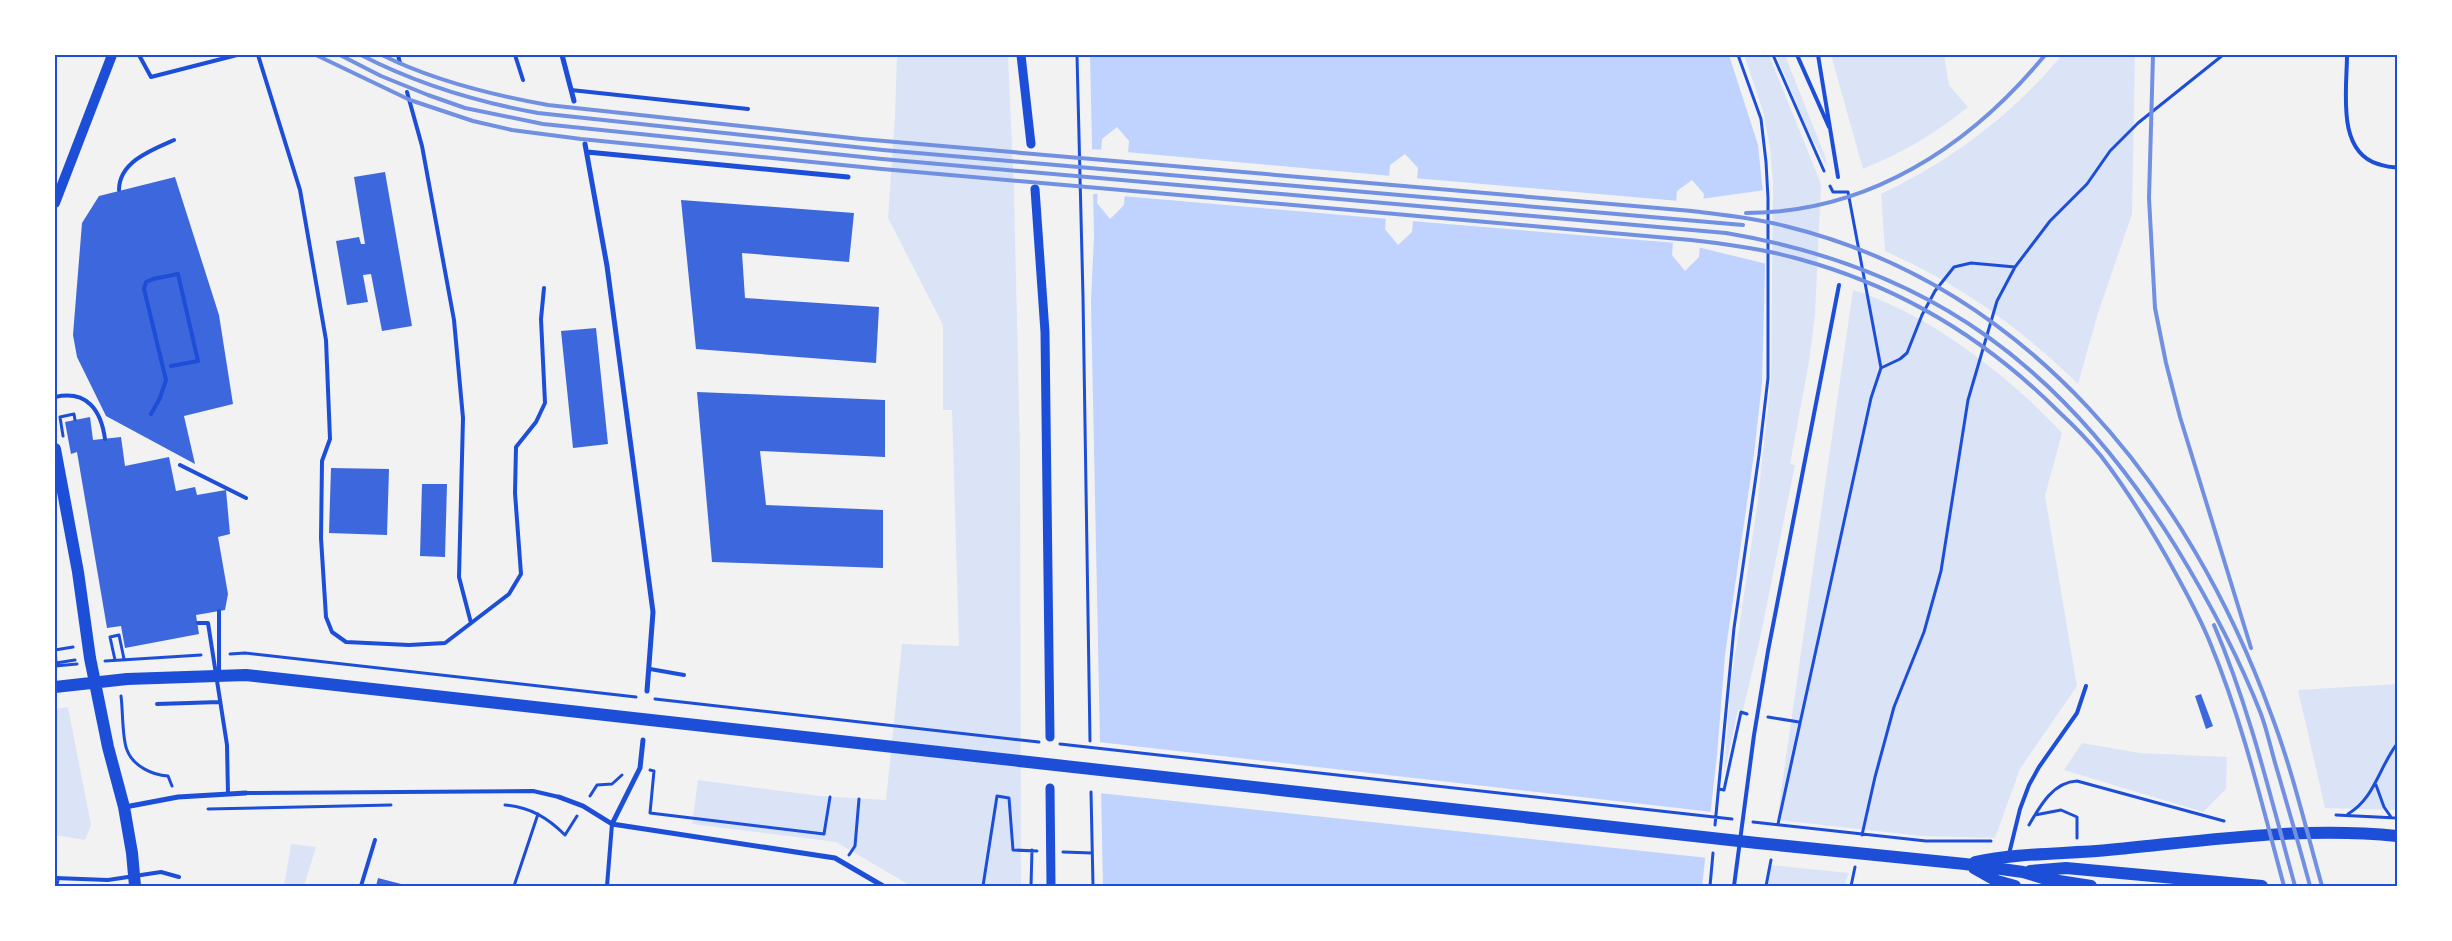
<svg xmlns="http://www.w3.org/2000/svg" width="2452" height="941" viewBox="0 0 2452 941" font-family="'Nunito Sans',sans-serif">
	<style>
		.green { fill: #dbe4f7 }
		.water { fill: #bfd3fe; fill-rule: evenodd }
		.pier { fill: #f2f2f2 }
		.building { fill: #3d67dc }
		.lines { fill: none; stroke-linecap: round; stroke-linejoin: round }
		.path { stroke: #1d4ed8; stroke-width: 3 }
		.service { stroke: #1d4ed8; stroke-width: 4 }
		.minor { stroke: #1d4ed8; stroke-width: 5 }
		.tertiary { stroke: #1d4ed8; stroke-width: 9 }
		.secondary { stroke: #1d4ed8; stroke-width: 10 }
		.primary { stroke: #1d4ed8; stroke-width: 12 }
		.rail { stroke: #7290e2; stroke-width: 4 }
		.neatline { fill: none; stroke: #1d4ed8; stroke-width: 2 }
	</style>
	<rect width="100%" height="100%" fill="#f2f2f2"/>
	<!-- green -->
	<path class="green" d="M897,55H1008L1014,190L1020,451L1021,886H911L836,842L692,824L698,780L820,796L886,800L902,644L959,646L952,410H943V325L888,218L895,116Z
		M1744,55H1769L1821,184L1815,315L1809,362L1790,464L1795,465L1761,634L1743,710H1738L1724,775L1730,689L1757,506L1771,380L1773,184L1770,148L1763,111Z
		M1776,55H1785L1825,156L1827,167L1808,130Z
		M1831,55H1944L1949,85L1968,107C1935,134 1902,153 1863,169Z
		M2062,55H2135L2132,214L2098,313L2078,384C2021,328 1958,283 1885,251L1881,194C1952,160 2012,115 2062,55Z
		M1853,290C1930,314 2008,375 2062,433L2045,496L2077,686L2020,769L1995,838L1921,836L1777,820Z
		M2397,684V810L2325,808L2298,690Z
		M68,707L91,825L85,840L55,835V709Z
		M2082,743L2140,753L2227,757L2226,789L2203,812L2064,770Z
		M291,844L316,847L304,886H284Z
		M1771,865L1849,873L1844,886H1768Z"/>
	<!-- water -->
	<path class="water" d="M1090,55H1729L1758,145L1763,193L1765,268L1762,383L1754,454L1725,655L1717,755L1702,886H1103L1091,302L1094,235ZM1117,127L1129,141L1124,205L1110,219L1097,203L1102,139ZM1405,154L1418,168L1412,232L1398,245L1385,229L1390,165ZM1692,180L1704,194L1699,257L1685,271L1672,255L1677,191Z"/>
	<!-- pier -->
	<path class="pier" d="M1090,149L1104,150L1100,194H1091Z
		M1126,152L1392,176L1388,219L1122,196Z
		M1414,178L1679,201L1676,243L1411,221Z
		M1765,190L1767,264L1697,247L1701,199Z
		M1098,742L1713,812L1708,858L1099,793Z"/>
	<!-- building -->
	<path class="building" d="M385,172L412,326L382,331L371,274L363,275L368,302L347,305L336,241L359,237L361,244H365L354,177Z
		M175,177L219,315L233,404L184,416L195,464L106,416L77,357L73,335L82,223L99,196Z
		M681,200L854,213L849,262L742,253L745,298L879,307L876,363L696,349Z
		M596,328L608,444L573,448L561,331Z
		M697,392L885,400V457L760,451L766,505L883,510V568L712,562Z
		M90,417L93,440L121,437L125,466L169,457L176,491L195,487L197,495L226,490L230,534L218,537L228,594L225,610L196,615L199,634L125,648L121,626L107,628L77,452L71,454L65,422Z
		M331,468L389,469L387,535L329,533Z
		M422,484H447L445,557L420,556Z
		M2201,694L2213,726L2206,729L2195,696Z
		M378,878L405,885V886H376Z"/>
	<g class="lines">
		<!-- path -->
		<path class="path" d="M1077,55L1083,297L1090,741
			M1773,55L1824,171
			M1830,186L1833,192H1848L1881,368
			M63,436L60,417L74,414L75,420
			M55,572V577
			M55,646L56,663L75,660
			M55,650L73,647
			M230,654L245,653L636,697
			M115,660L110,637L119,635L124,659
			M105,661L201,655
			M55,666L77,664
			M121,696C123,710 122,739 127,750C133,766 152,775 168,776L172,786
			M655,699L1039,742
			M1768,717L1799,722
			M1060,744L1732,819
			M650,770L654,771L650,813L824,834L830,797
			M2376,785L2384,807L2391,817
			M1719,789L1724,790L1741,712L1747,714
			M1091,792L1093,886
			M590,796L597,785L612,784L622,775
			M505,805C530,807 548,818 565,835L577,816
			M208,809L391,805
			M2348,814C2375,798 2379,767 2397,744
			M2035,815L2061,810L2077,817V838
			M2336,815L2397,818
			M1753,822L1926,841H1991
			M1778,824L1871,398L1881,368L1900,359L1907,353L1922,315L1935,291L1954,267L1971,263L2015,267
			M1715,825L1734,628L1759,455L1768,378V198L1766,162L1761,119L1738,55
			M2029,825C2040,806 2053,782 2077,781L2224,821
			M1862,835L1875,777L1894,707L1924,632L1941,571L1968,400L1997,301L2015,267L2050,221L2087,184L2110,151L2138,123L2223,55
			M1063,852L1092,853
			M2397,854V859
			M849,855L855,846L859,799
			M514,886L538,814
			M983,886L997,796L1009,798L1013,850L1037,851
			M1031,886L1032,850
			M1710,886L1713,853
			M1766,886L1771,860
			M1851,886L1855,867"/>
		<!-- service -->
		<path class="service" d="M139,55L151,77L237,55
			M258,55L300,190L326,340L330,439L322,461L321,538L326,617L332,632L346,642L409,645L445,643L509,594L521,574L515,493L516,447L536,422L545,403L541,319L544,288
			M398,55L400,63
			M515,55L523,80
			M1797,55L1829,127
			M1818,55L1838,177
			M2347,55C2347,90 2336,151 2378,164C2385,166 2390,168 2397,167
			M571,90L748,109
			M407,92L422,146L454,320L463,418L459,577L471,623
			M119,190C119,162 151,150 174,140
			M55,397C87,390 101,410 105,439
			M151,414L160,398L166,380L144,289L146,282L153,279L178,274L198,361L171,366
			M180,465L246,498
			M219,611V675
			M198,623H208L227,745L228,794
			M650,669L684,675
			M157,704L220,702
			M246,793L533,791L559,797
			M2009,854L2020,809L2029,785L2039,767L2077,713L2086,686
			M55,878L108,880L161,872L179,877
			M56,886L58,878
			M361,886L375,840
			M607,886L612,824
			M1734,886L1754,735L1768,651L1839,285"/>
		<!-- minor -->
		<path class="minor" d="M562,55L574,101
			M585,144L607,266L653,612L647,691
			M587,152L848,177
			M559,797L583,806L612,824L835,858L883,886
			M125,807L178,797L246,793
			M612,824L640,768L643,740"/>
		<!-- tertiary -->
		<path class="tertiary" d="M1021,55L1031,144
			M1035,189L1045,332L1050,737
			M1050,788L1051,886"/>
		<!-- secondary -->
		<path class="secondary" d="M55,203L112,55"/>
		<!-- primary -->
		<path class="primary" d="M55,449L78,572L90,658L108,747L124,807L132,853L135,886
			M55,687L127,679L246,675L1757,843L1965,864L2023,872L2046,879L2091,886
			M1975,862C2017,853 2064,854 2108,850C2203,841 2301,826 2397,836
			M1974,868L1997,881L2015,886
			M2030,871L2066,868L2262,886"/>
		<!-- rail -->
		<path class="rail" d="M316,55L410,100L473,121L512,130L581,139L882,169L1691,240C1727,244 1764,249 1799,259C1898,286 1985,338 2058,411C2073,425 2088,440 2101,456C2125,487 2146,521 2166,556C2182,585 2199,614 2211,645C2243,723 2262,805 2284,886
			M340,55L381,76L428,95L465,108L543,124L882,159L1726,233C1934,268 2066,370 2176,547C2209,601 2238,655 2261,714C2268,733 2272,754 2278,773C2289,811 2300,848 2310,886
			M361,55C417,84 477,102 538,113L883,150L1743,225
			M382,55C434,81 492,95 548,105L861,139L1692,211C1723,215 1755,218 1785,226C2027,285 2189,488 2271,714C2292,769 2306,829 2322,886
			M2153,55L2149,198L2155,308L2166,363L2180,417L2251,648
			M1746,213C1868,213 1969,147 2045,55
			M2214,625C2250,709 2271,799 2295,886"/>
	</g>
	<!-- border -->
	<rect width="2452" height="941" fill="none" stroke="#ffffff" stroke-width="112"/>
	<rect x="56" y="56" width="2340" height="829" class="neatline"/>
</svg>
